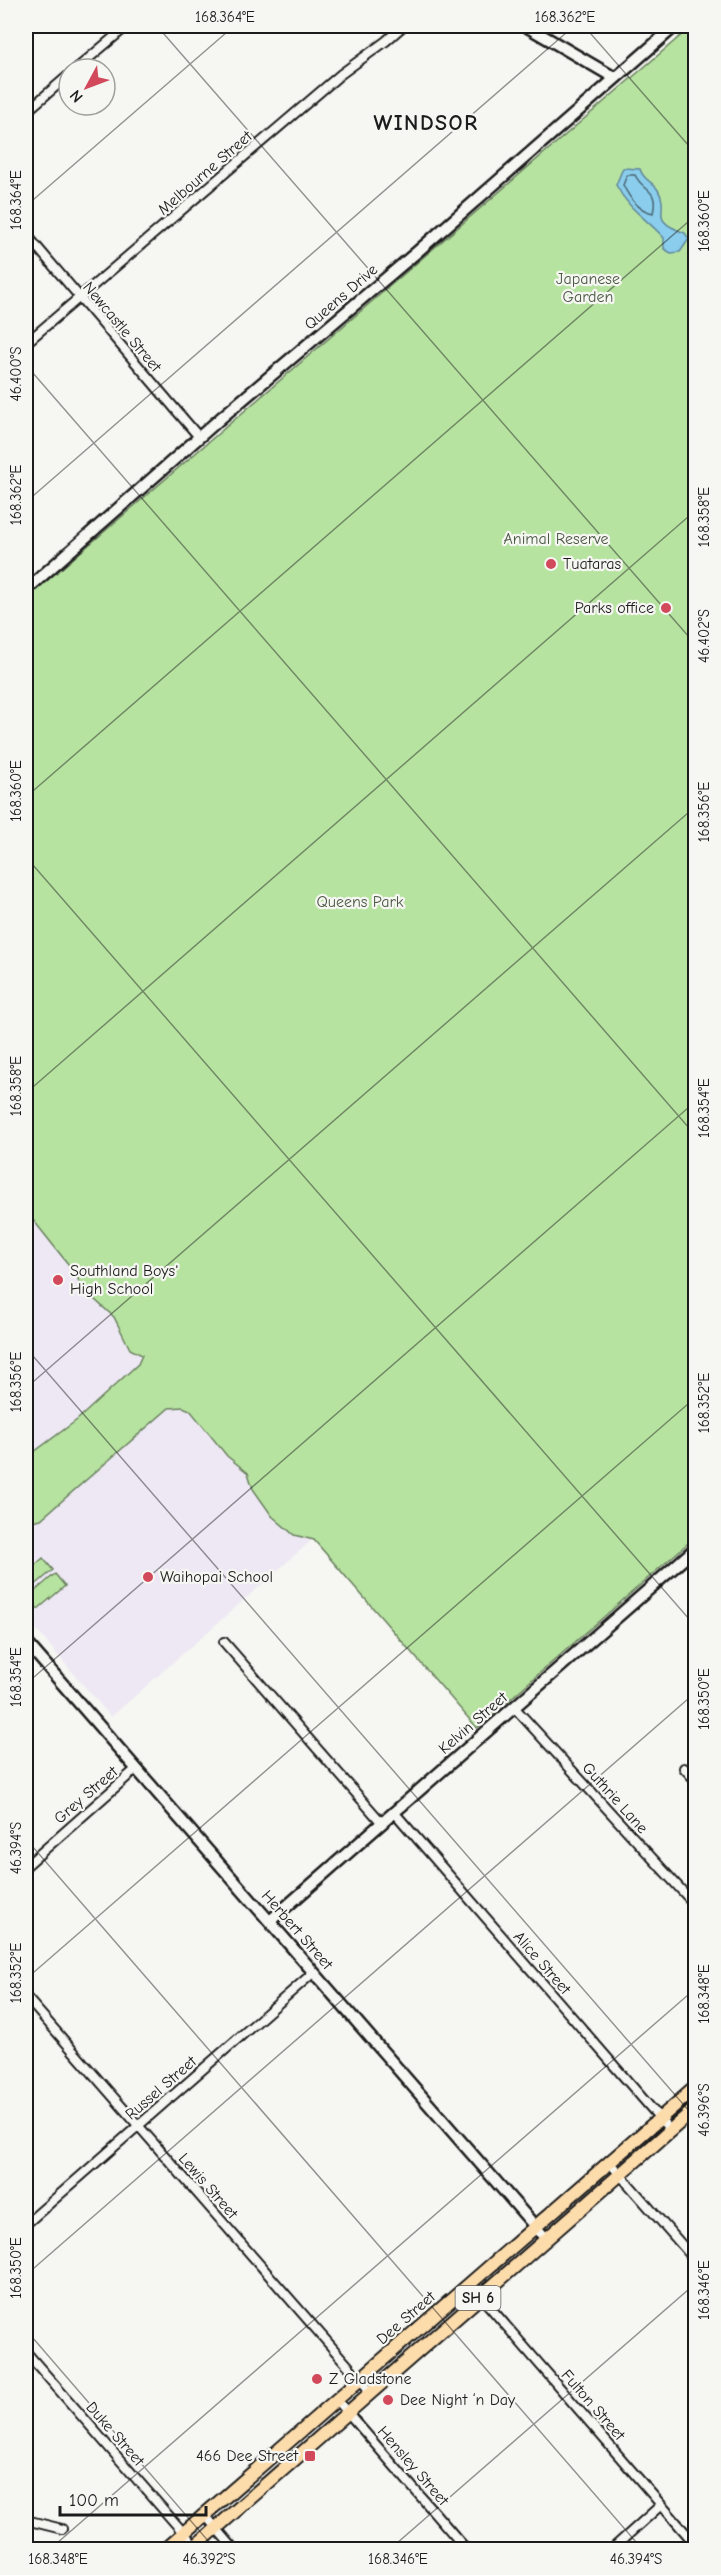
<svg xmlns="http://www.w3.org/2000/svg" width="721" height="2575" viewBox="0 0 721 2575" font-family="'Comic Neue',sans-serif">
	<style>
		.built { fill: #ede8f4 }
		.green { fill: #b7e3a1; stroke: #6a805e; stroke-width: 1.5 }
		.water { fill: #8acdec; stroke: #5e8699; stroke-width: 1.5 }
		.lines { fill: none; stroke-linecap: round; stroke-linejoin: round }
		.shore { stroke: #48636f; stroke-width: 1.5 }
		.street-casing { stroke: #1c1c1c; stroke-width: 12 }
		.secondary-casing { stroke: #1c1c1c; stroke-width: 15 }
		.primary-casing { stroke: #1c1c1c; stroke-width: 16 }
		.street { stroke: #f6f6f2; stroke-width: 8 }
		.secondary { stroke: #f6f6f2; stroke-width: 10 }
		.primary { stroke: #fddcac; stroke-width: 12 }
		.ticks { fill: none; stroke: #1c1c1c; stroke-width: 1.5; stroke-opacity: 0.45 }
		.poi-dot { fill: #d1495b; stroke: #f6f6f2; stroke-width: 2 }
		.labels { text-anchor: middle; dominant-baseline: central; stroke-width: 4.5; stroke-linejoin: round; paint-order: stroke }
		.shield { fill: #f6f6f2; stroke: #5d5d5c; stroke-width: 1.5 }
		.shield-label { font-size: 15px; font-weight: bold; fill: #1c1c1c }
		.street-label { font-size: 16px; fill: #1c1c1c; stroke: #f6f6f2 }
		.park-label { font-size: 16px; fill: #4a5844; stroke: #f6f6f2 }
		.poi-label { font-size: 16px; fill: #1c1c1c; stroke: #f6f6f2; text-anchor: start }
		.district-label { font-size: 22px; font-weight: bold; letter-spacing: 1.5px; fill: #1c1c1c; stroke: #f6f6f2 }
		.neatline { fill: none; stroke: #1c1c1c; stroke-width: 2 }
		.ticks-label { font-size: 15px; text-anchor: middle; fill: #1c1c1c }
	</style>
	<rect width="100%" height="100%" fill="#f6f6f2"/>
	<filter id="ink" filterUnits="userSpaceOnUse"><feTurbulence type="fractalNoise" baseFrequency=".0167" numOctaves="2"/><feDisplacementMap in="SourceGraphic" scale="12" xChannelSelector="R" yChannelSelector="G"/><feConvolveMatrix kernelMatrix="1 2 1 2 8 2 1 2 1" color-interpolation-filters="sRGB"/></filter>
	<g filter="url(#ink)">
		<!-- built -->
		<path class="built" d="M26,1204L156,1357L26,1470Z
			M185,1390L313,1539L111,1717L26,1618V1527Z"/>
		<!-- green -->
		<path class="green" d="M692,26H695V1537L477,1728L314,1540L294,1535L272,1516L253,1489L248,1473L227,1456L190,1410L183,1407L169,1408L41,1519L32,1521L26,1527V1458L77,1420L138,1364L142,1355L130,1349L114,1317L85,1291L72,1269L26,1211V599Z
			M43,1558L53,1570L26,1593V1573Z
			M55,1574L65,1586L38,1609L28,1597Z"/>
		<!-- water -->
		<path class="water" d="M623,168L640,169C643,180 652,181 658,190C671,212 646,219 685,233L689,239L680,252L671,253L664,249V238C646,218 629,210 616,185Z"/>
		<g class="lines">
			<!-- shore -->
			<path class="shore" d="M627,175H635C643,192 659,188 653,213C638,210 630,199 623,185Z"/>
			<!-- street casing -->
			<g class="street-casing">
				<path id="street" d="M76,69L127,26
					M26,112L69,75
					M26,234L199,437
					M26,343L341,74L386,41L403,26
					M224,1642L382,1823
					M514,1707L696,1906
					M684,1768L696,1781
					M394,1812L670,2130
					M26,1866L136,1769
					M26,1997L371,2392
					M609,2162L696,2261
					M26,2224L314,1972
					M470,2284L696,2545
					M26,2352L195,2546
					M337,2400L467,2550
					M205,2515L235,2550
					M26,2520L62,2529
					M611,2550L661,2505"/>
			</g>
			<!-- secondary casing -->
			<g class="secondary-casing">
				<path id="secondary" d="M526,26L615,78
					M26,590L222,417L417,252L675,26
					M26,1642L546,2239
					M270,1921L696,1548"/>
			</g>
			<!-- primary casing -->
			<g class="primary-casing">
				<path id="primary" d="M164,2550L696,2087
					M191,2550L696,2108"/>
			</g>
			<!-- street -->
			<use href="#street" class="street"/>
			<!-- secondary -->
			<use href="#secondary" class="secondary"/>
			<!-- primary -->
			<use href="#primary" class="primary"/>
		</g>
	</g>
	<!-- ticks -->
	<path class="ticks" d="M157,26L696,645M584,26L696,154M26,206L234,26M26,365L696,1136M26,502L574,26M26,797L696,215M26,857L696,1627M26,1093L696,510M26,1348L696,2119M26,1388L696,806M26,1684L696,1101M26,1839L643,2550M26,1979L696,1397M26,2275L696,1692M26,2330L216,2550M49,2550L696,1988M389,2550L696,2283"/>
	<!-- markers -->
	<g class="poi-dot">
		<circle cx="551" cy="564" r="6"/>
		<circle cx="666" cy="608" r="6"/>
		<circle cx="58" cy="1280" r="6"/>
		<circle cx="148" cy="1577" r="6"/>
		<circle cx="317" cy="2379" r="6"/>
		<circle cx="388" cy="2400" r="6"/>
		<rect x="304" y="2450" width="12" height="12" rx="3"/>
	</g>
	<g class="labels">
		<!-- shield labels -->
		<rect class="shield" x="455.5" y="2286" width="45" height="24" rx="4.5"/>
		<g class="shield-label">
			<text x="478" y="2298">SH 6</text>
		</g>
		<!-- street labels -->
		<g class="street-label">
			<text transform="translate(205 173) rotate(-41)">Melbourne Street</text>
			<text transform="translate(341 297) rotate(-41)">Queens Drive</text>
			<text transform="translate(122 327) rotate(50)">Newcastle Street</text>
			<text transform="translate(473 1723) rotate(-41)">Kelvin Street</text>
			<text transform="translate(86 1795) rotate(-41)">Grey Street</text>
			<text transform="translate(615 1798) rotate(48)">Guthrie Lane</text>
			<text transform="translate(297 1930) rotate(49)">Herbert Street</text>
			<text transform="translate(542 1963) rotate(49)">Alice Street</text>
			<text transform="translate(161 2088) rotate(-41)">Russel Street</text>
			<text transform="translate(208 2186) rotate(49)">Lewis Street</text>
			<text transform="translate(406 2318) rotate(-41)">Dee Street</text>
			<text transform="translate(593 2405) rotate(49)">Fulton Street</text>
			<text transform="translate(115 2434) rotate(49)">Duke Street</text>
			<text transform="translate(413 2466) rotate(49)">Hensley Street</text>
		</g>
		<!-- park labels -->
		<g class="park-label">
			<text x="588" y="279">Japanese<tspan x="588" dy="18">Garden</tspan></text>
			<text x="556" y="539">Animal Reserve</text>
			<text x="360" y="902">Queens Park</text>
		</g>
		<!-- poi labels -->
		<g class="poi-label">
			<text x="563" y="564">Tuataras</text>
			<text x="654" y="608" text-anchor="end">Parks office</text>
			<text x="70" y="1271">Southland Boys'<tspan x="70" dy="18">High School</tspan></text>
			<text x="160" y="1577">Waihopai School</text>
			<text x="329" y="2379">Z Gladstone</text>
			<text x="400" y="2400">Dee Night ‘n Day</text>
			<text x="298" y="2456" text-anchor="end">466 Dee Street</text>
		</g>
		<!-- district labels -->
		<g class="district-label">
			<text x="426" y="123">WINDSOR</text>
		</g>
	</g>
	<!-- margin -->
	<rect width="721" height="2575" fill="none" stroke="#f6f6f2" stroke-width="66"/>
	<!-- north arrow -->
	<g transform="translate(87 87) rotate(229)"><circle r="28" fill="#f6f6f2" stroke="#9f9f9c" stroke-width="1.5"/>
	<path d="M0-4.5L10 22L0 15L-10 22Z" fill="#d1495b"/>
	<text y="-9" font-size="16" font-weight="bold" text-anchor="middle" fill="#1c1c1c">N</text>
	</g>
	<!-- scale -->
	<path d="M60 2506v9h146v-9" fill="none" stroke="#1c1c1c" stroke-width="3"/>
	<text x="69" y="2506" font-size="18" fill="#1c1c1c" stroke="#f6f6f2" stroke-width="4.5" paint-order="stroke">100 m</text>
	<rect x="33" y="33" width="655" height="2509" class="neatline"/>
	<g class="ticks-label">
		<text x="225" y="22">168.364°E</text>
		<text x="565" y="22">168.362°E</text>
		<text transform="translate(16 200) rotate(-90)" y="5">168.364°E</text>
		<text transform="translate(704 221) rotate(-90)" y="5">168.360°E</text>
		<text transform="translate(16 374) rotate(-90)" y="5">46.400°S</text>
		<text transform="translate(16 495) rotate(-90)" y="5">168.362°E</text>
		<text transform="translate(704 517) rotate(-90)" y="5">168.358°E</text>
		<text transform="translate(704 636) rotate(-90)" y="5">46.402°S</text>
		<text transform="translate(16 791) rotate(-90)" y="5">168.360°E</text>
		<text transform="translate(704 812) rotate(-90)" y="5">168.356°E</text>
		<text transform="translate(16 1086) rotate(-90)" y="5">168.358°E</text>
		<text transform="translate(704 1108) rotate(-90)" y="5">168.354°E</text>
		<text transform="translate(16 1382) rotate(-90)" y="5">168.356°E</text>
		<text transform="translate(704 1403) rotate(-90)" y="5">168.352°E</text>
		<text transform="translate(16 1677) rotate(-90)" y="5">168.354°E</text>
		<text transform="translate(704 1699) rotate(-90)" y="5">168.350°E</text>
		<text transform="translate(16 1848) rotate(-90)" y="5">46.394°S</text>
		<text transform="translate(16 1973) rotate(-90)" y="5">168.352°E</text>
		<text transform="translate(704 1994) rotate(-90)" y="5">168.348°E</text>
		<text transform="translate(704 2110) rotate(-90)" y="5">46.396°S</text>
		<text transform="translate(16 2268) rotate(-90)" y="5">168.350°E</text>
		<text transform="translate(704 2290) rotate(-90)" y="5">168.346°E</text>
		<text x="58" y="2564">168.348°E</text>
		<text x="209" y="2564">46.392°S</text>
		<text x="398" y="2564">168.346°E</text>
		<text x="636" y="2564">46.394°S</text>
	</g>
</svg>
